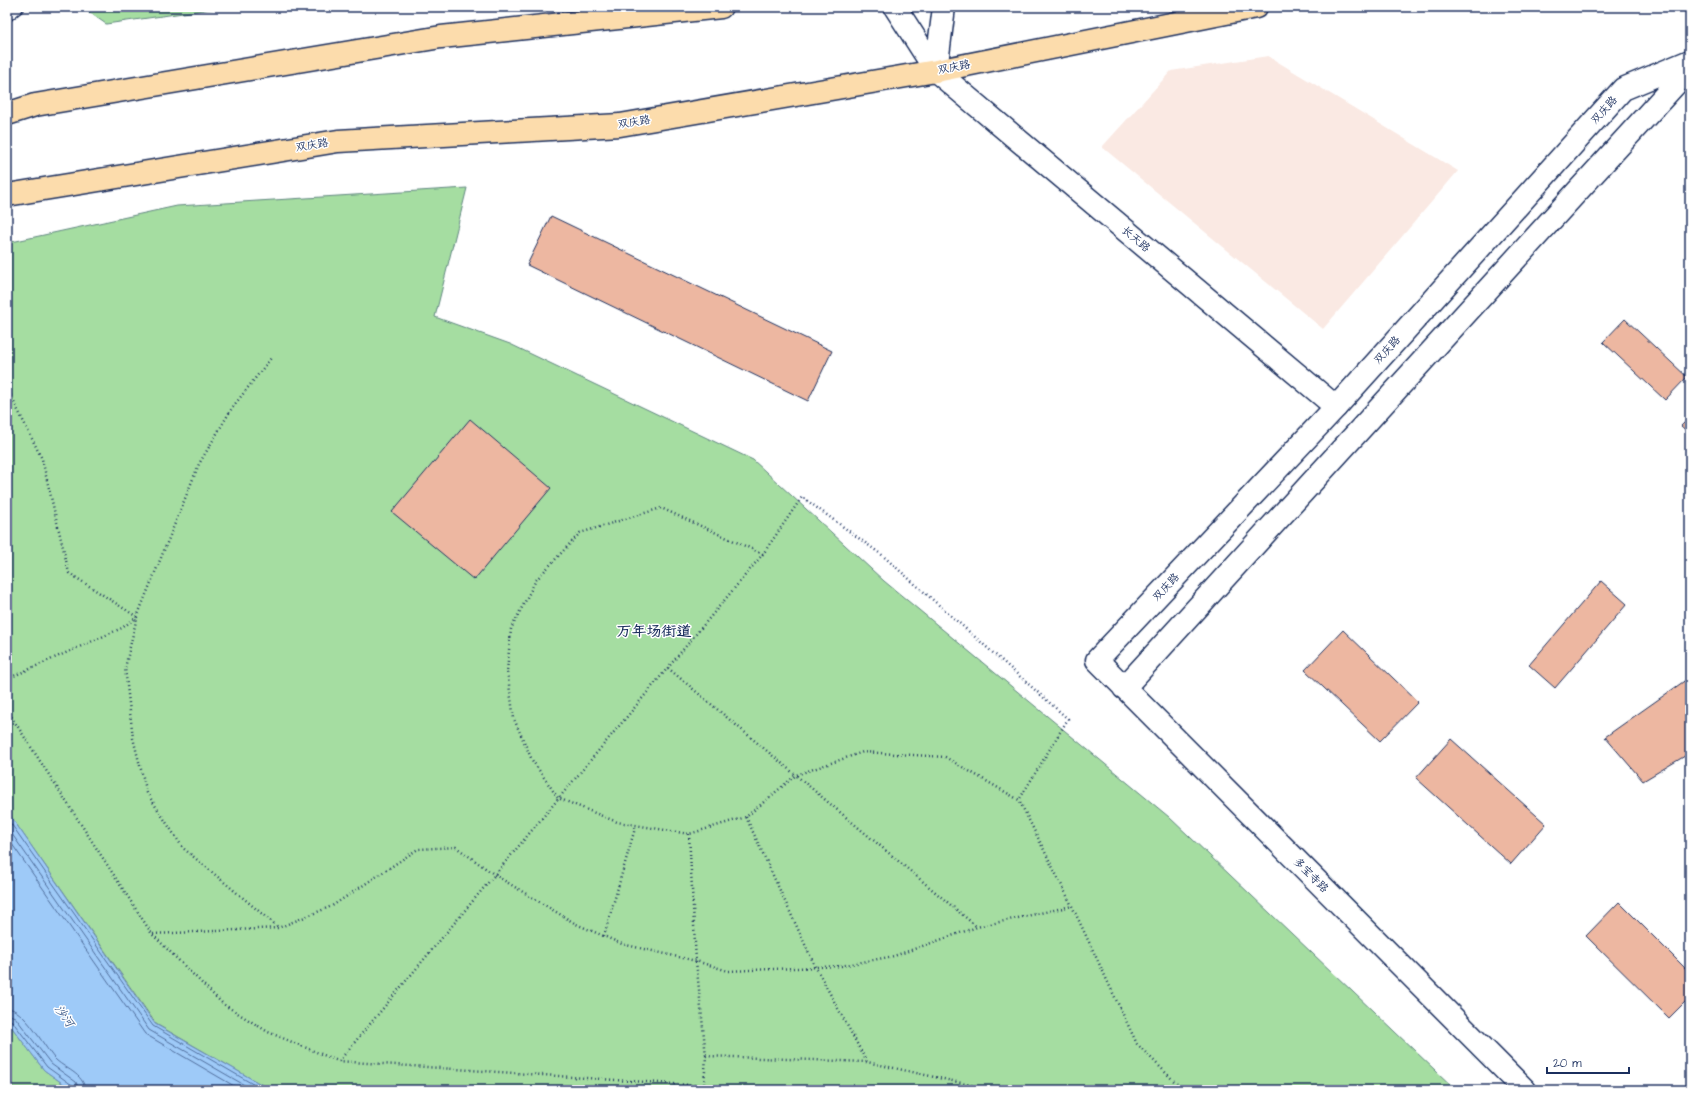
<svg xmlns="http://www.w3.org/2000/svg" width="1697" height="1097" viewBox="0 0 1697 1097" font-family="'Architects Daughter','LXGW WenKai TC',sans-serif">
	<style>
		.built { fill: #fae9e3 }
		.green { fill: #a5dda1; stroke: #608680 }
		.water { fill: #9ecaf8; stroke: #6a8cba }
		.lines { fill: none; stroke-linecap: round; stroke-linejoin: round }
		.shore { stroke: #4f6d9c; stroke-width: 1 }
		.building { fill: #edb7a1; stroke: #1b2f5e }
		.lane-casing { stroke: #1b2f5e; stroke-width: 15 }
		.street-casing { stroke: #1b2f5e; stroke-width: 25 }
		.secondary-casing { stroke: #1b2f5e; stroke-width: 25 }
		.primary-casing { stroke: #1b2f5e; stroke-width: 25 }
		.path { stroke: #1b2f5e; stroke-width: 2.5; stroke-dasharray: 1 3; stroke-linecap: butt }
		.lane { stroke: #fff; stroke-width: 12 }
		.street { stroke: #fff; stroke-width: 22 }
		.secondary { stroke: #fff; stroke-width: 22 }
		.primary { stroke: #fcdcac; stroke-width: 22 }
		.labels { text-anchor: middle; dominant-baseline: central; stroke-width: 3; stroke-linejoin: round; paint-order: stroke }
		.street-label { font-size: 11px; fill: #1b2f5e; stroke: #fff }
		.water-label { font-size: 12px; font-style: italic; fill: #425e8c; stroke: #fff }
		.district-label { font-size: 15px; font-weight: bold; fill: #1b2f5e; stroke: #fff }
	</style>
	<rect width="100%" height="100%" fill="#fff"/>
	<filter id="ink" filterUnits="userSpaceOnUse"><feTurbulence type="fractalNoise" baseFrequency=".025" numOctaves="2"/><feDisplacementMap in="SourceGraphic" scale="8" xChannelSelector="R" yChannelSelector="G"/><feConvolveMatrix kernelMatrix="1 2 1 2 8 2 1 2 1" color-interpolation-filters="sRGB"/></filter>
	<g filter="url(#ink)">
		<!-- built -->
		<path class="built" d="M1268,56L1458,171L1323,329L1102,147L1171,71Z"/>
		<!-- green -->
		<path class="green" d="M95,7H225L106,24L86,10Z
			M467,188L435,317L510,344L753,460L884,581L1169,817L1456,1090H271L156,1024L7,811V243L177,206Z
			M7,1021L44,1070L72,1090H7Z"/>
		<!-- water -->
		<path class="water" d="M7,811L155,1024L271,1090H72L44,1070L7,1021Z"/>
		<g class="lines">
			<!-- shore -->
			<path class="shore" d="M7,818L153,1026L263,1090
				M7,827L149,1030L253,1090
				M7,837L145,1034L241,1090
				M7,1008C24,1008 43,1045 54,1058C64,1069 84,1073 85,1090
				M7,1014L15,1017L51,1064L76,1082L79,1090
				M7,1019L12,1021L47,1067L72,1085L74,1090"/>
		</g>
		<!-- building -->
		<path class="building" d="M551,216L832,351L808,401L527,265Z
			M1625,319L1687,377L1665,400L1603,342Z
			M1690,417V434L1681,426Z
			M470,419L551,488L474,580L392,512Z
			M1601,581L1627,604L1555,688L1529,665Z
			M1343,630L1418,702L1380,741L1305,670Z
			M1690,677V753L1643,781L1605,737Z
			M1451,739L1546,824L1511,864L1416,778Z
			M1619,902L1690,973V997L1669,1018L1586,936Z"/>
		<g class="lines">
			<!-- lane casing -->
			<g class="lane-casing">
				<path id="lane" d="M7,15L17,7"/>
			</g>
			<!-- street casing -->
			<g class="street-casing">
				<path id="street" d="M936,71L1336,407"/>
			</g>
			<!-- secondary casing -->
			<g class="secondary-casing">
				<path id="secondary" d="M895,7L936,71
					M936,71L944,7
					M1124,688L1690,68
					M1525,1090L1097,660L1336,407L1623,89L1690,61"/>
			</g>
			<!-- primary casing -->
			<g class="primary-casing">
				<path id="primary" d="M7,114L35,105L441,37L721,7
					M7,195L338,141L620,125L936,71L1256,7"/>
			</g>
			<!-- path -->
			<path class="path" d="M7,388L42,459L69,573L137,617L125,668L133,738L147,793L183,848L278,927
				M763,554L661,508L580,533L536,580L511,629L507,671L514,719L532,760L558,798L617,822L689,834L746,817L796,775L863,752L945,757L1019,800L1072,906L1137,1044L1183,1090
				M668,668L977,927
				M7,679L122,628L137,617L199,464L232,408L271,358
				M7,710L152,934L223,1004L268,1032L338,1061L704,1086L706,1056L867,1062L993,1090
				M746,817L815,966L867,1062
				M689,834L696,961L706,1056
				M153,934L278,928L332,906L418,849L456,847L495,875L576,924L622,944L696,961L728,971L841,966L894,956L977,927L1072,906
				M604,936L636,825
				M339,1061L763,554L802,497L882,555L1068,719L1019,800"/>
			<!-- lane -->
			<use href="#lane" class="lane"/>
			<!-- street -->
			<use href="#street" class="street"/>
			<!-- secondary -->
			<use href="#secondary" class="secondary"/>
			<!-- primary -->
			<use href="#primary" class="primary"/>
		</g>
	</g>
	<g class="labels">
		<!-- street labels -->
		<g class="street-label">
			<text transform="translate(954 67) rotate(-11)">双庆路</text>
			<text transform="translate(1604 110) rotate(-48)">双庆路</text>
			<text transform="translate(634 122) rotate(-9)">双庆路</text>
			<text transform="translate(312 145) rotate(-9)">双庆路</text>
			<text transform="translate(1136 239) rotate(40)">长天路</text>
			<text transform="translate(1387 350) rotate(-48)">双庆路</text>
			<text transform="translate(1166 587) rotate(-47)">双庆路</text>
			<text transform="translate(1311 875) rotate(45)">多宝寺路</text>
		</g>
		<!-- water labels -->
		<g class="water-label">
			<text transform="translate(64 1016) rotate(55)">沙河</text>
		</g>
		<!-- district labels -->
		<g class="district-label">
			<text x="654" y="631">万年场街道</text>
		</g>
	</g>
	<!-- margin -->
	<rect width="1697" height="1097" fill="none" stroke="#fff" stroke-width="24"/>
	<rect x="12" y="12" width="1673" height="1073" fill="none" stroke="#1b2f5e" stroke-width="1.5" filter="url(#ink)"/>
	<!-- scale -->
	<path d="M1547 1067v6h82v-6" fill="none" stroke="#1b2f5e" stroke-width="2"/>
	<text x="1553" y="1067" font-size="12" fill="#1b2f5e" stroke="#ffffff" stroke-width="3" paint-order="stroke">20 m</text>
</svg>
